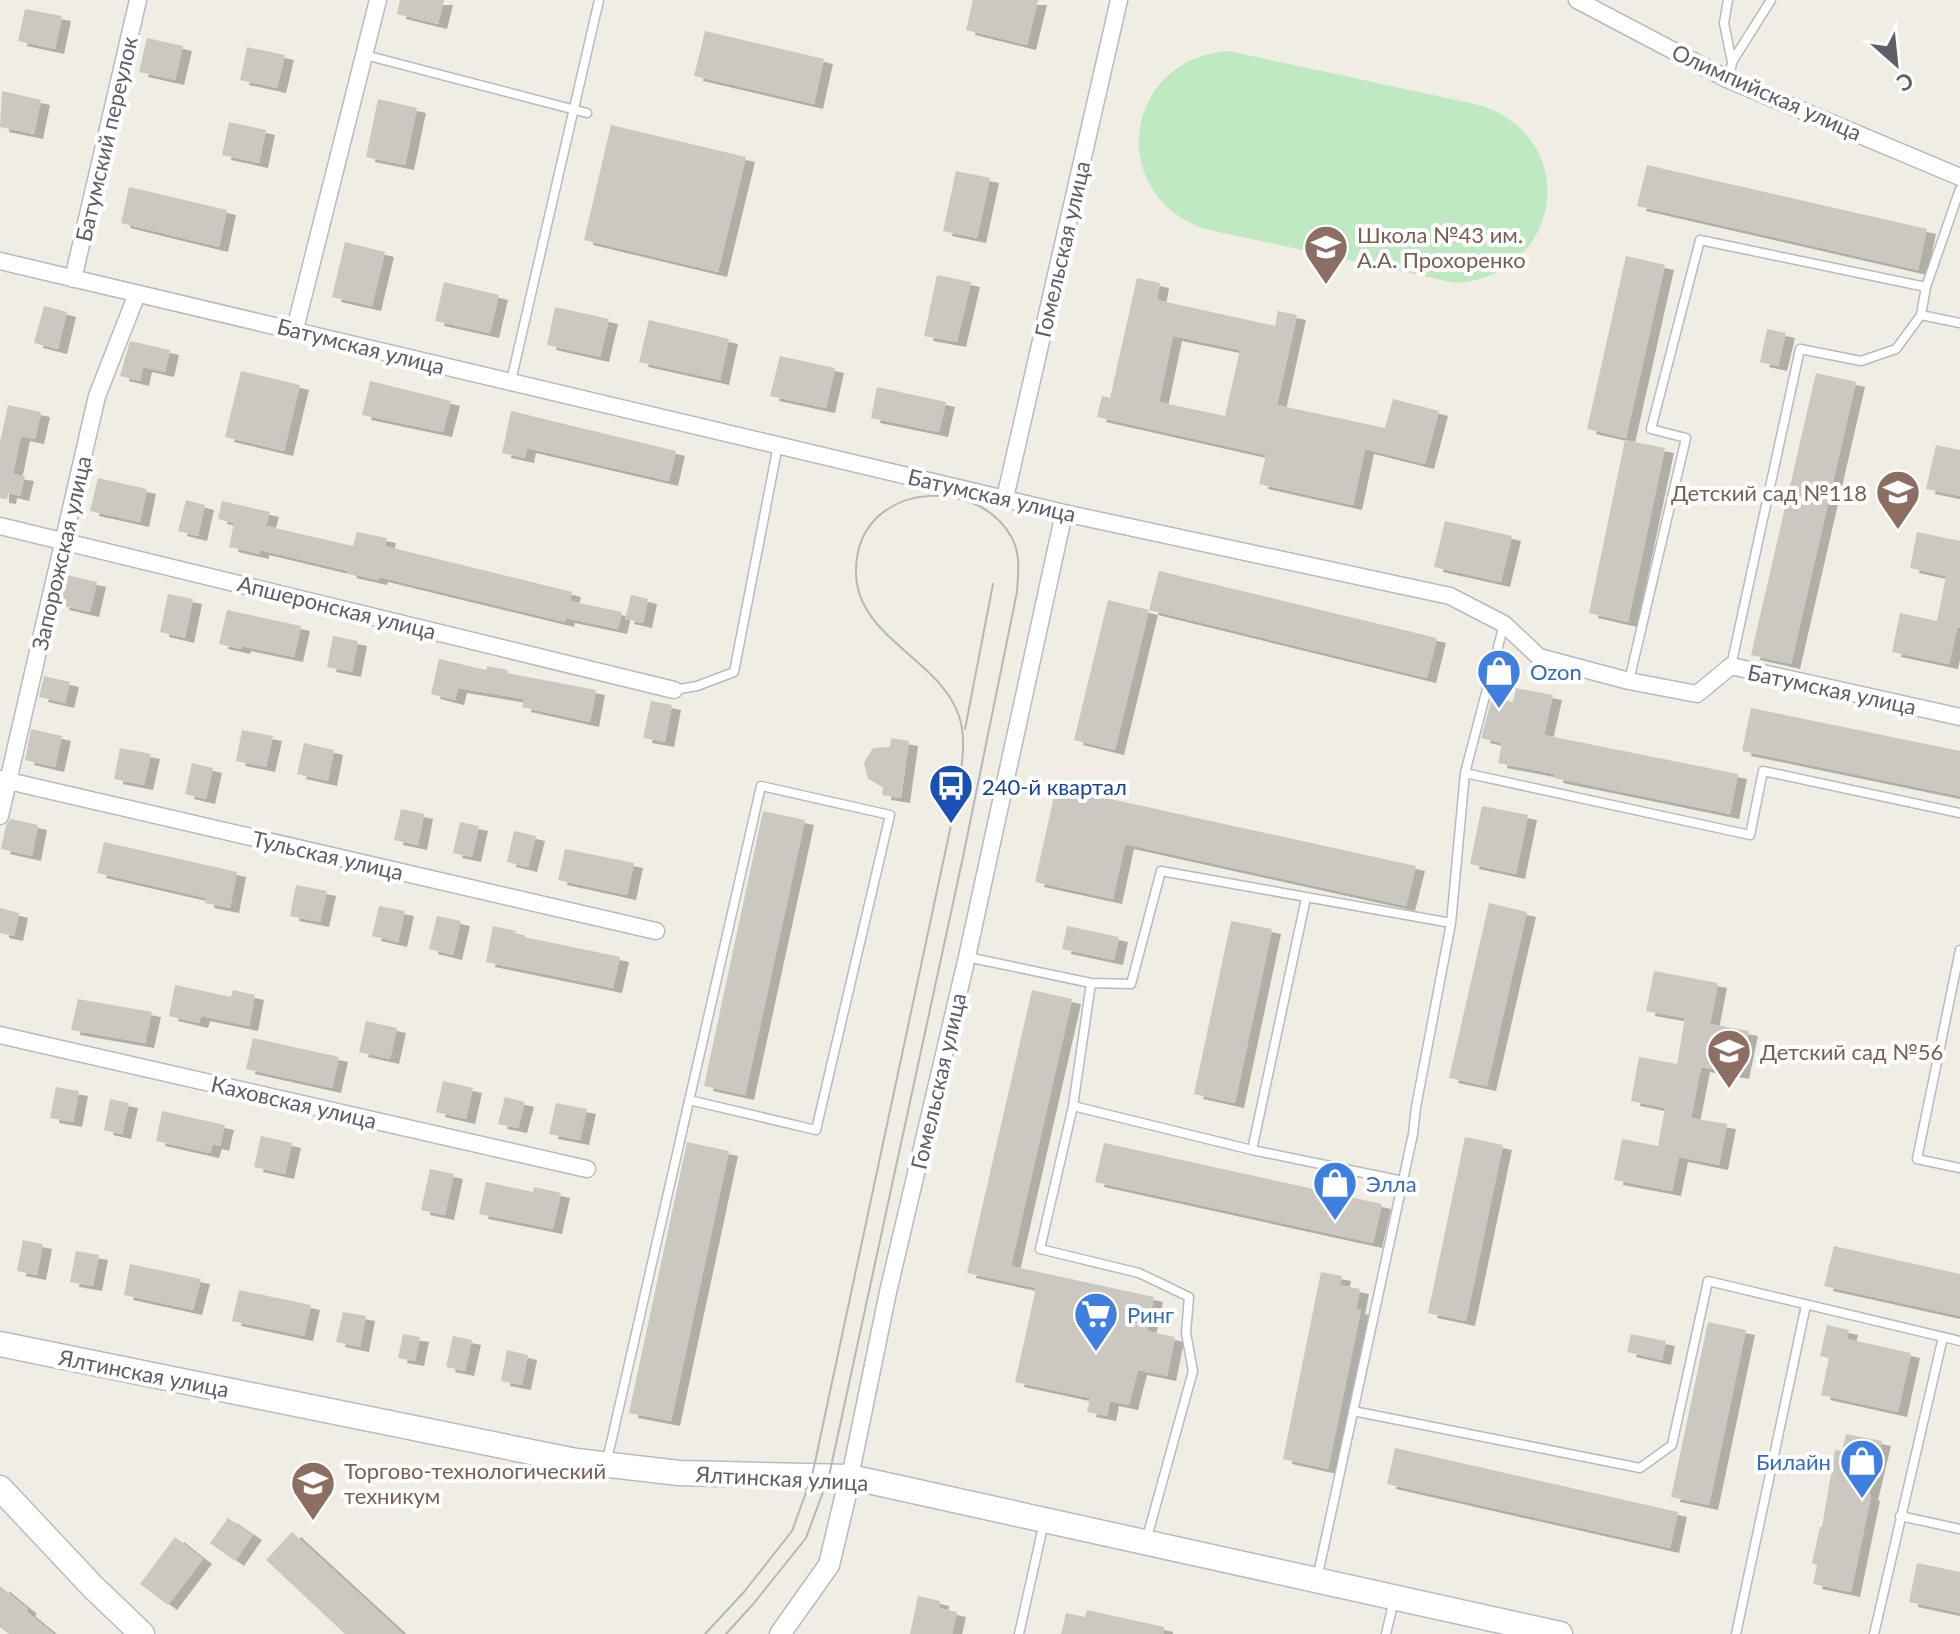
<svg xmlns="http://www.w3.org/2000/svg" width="1960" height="1634" viewBox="0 0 1960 1634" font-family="Lato,sans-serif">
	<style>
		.pitch { fill: #bfe9c0 }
		.building { fill: #cbc8c1; fill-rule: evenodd; filter: url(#shadow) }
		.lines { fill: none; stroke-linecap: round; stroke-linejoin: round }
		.service-casing { stroke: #b7babf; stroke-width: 11 }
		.minor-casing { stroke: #b7babf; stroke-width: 19 }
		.tertiary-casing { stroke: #b7babf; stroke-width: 23 }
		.secondary-casing { stroke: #b8bbc1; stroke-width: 27 }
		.service { stroke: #fff; stroke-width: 8 }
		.minor { stroke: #fff; stroke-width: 16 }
		.tertiary { stroke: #fff; stroke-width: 20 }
		.secondary { stroke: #fff; stroke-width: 24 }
		.tram { stroke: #b6b7b7; stroke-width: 2 }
		.labels { text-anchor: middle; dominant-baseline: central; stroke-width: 8; stroke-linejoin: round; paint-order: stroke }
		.street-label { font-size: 22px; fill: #5c6066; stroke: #fff }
		.education-label { font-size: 22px; fill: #785e54; stroke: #fff; text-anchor: start }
		.shop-label { font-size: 22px; fill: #366cbe; stroke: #fff; text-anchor: start }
		.transit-label { font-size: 22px; fill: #164399; stroke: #fff; text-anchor: start }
	</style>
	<defs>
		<filter id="shadow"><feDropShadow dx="9" dy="5" stdDeviation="0" flood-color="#0004"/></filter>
	</defs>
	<rect width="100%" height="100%" fill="#f0ede4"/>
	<!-- pitch -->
	<path class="pitch" d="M1228,51L1479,105C1582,137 1564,275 1456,283L1205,229C1105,195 1123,59 1228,51Z"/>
	<!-- building -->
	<path class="building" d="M400,0H444L438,24L397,14Z
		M973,0H1038L1027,45L966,30Z
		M25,9L62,16L55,49L18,41Z
		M705,31L824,59L814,104L694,76Z
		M147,38L183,46L175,80L139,72Z
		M247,47L285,55L277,88L240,80Z
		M2,91L41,100L34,134L0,127Z
		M378,99L417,108L405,165L366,157Z
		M229,122L266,130L259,163L222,155Z
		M611,125L746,157L718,272L584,240Z
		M1647,165L1927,229L1918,270L1637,206Z
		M956,171L990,178L977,238L943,231Z
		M129,187L227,210L219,247L121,223Z
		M345,242L385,252L372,306L332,297Z
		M1626,256L1665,265L1626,438L1587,429Z
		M937,275L971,282L957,342L924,336Z
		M1137,278L1160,283L1157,300L1275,326L1278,311L1297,315L1277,405L1385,428L1393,399L1439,411L1425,464L1365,449L1353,505L1259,484L1266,455L1097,417L1102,396L1110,398ZM1173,336L1240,350L1225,416L1159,402Z
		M444,282L499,295L490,333L435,321Z
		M44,306L67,312L58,349L34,343Z
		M555,307L609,319L600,357L547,345Z
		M649,320L729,339L720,380L639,362Z
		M1767,329L1786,333L1778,366L1760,362Z
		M130,341L170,350L165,372L143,367L140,381L120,376Z
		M780,356L835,368L826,408L770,396Z
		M241,371L300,385L284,451L225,437Z
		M1816,373L1856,382L1791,664L1751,655Z
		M370,381L451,401L443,432L362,415Z
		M877,387L946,402L939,432L871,418Z
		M8,405L41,412L35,439L21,436L13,474L25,476L20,496L8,493L7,499L0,498V442Z
		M511,411L676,451L669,481L527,448L525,458L502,453Z
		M1625,440L1665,448L1628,622L1589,613Z
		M1936,445L1960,450V496L1926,489Z
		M98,478L147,489L140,522L90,511Z
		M186,500L205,505L198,536L178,531Z
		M222,501L270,512L266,526L353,546L357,532L387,538L385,546L572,592L570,601L622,612L618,629L566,618L565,622L379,577L378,580L347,573L348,571L260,550V554L229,547L234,523L218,519Z
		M1445,521L1512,536L1501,582L1434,567Z
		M1917,532L1960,541V628H1957L1949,664L1892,652L1900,613L1937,621L1946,576L1910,568Z
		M1159,571L1437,638L1427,678L1149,610Z
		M67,575L97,582L90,612L60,605Z
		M168,594L193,599L185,638L160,632Z
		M631,595L648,599L643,623L625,619Z
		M1108,600L1149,610L1115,750L1074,740Z
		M227,610L301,626L294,657L242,646L241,649L219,644Z
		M333,636L358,641L352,672L327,667Z
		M439,659L486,670L487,666L508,670L507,673L596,690L590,722L522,707L524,699L458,688L455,700L431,694Z
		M44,676L70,682L65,703L39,697Z
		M1516,688L1553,695L1544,735L1738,774L1730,814L1554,778L1555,774L1498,763L1502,743L1481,738L1492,698L1513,702Z
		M651,701L672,705L665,742L643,738Z
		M1751,708L1960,751V796L1742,751Z
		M31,729L62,736L55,767L25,760Z
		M242,730L273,736L266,767L236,761Z
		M891,738L909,741L901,798L882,795L883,787L868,779L864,763L873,748L890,747Z
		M304,743L334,750L328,781L297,774Z
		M120,748L151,754L144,785L114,779Z
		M192,763L213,768L206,799L185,794Z
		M1056,787L1416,866L1406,906L1125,844L1113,899L1035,882Z
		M1482,806L1528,815L1516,874L1470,864Z
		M401,809L424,814L418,845L394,840Z
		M763,811L805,820L745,1095L704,1086Z
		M11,819L38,825L32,856L1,849L6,825Z
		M460,822L479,826L472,857L453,853Z
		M514,831L536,836L528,867L507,862Z
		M104,842L237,872L230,908L205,903L206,898L97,873Z
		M565,849L634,863L627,895L558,880Z
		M296,885L327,891L320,922L290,916Z
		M1489,903L1527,912L1487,1086L1449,1078Z
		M379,906L405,911L398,942L372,936Z
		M0,908L19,913L14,936L0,933Z
		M437,916L461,921L453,955L429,949Z
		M1231,921L1272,929L1235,1103L1194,1094Z
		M493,926L516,931L515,935L620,957L613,988L486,962Z
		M1067,926L1119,937L1114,960L1062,949Z
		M1654,971L1718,983L1710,1024L1749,1031L1740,1074L1701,1067L1691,1118L1727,1124L1719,1165L1679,1157L1672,1191L1614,1180L1622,1139L1658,1146L1665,1108L1631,1101L1639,1057L1677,1064L1685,1018L1646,1011Z
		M175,985L231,997L233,990L255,995L249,1026L201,1016L199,1023L169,1016Z
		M1032,990L1072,999L1011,1266L1154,1297L1147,1331L1175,1337L1167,1376L1138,1370L1129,1405L1110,1401L1107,1416L1087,1412L1090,1398L1015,1382L1036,1288L967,1273Z
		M78,999L152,1012L145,1043L71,1030Z
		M366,1021L397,1028L390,1059L359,1052Z
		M253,1038L339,1057L332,1088L246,1069Z
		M443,1081L473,1088L466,1119L436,1112Z
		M56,1087L79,1091L73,1122L50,1118Z
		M505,1097L525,1102L518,1128L498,1124Z
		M110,1099L129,1103L122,1134L104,1130Z
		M556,1103L587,1109L580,1140L549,1134Z
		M162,1111L225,1125L220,1146L213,1144L210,1153L156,1141Z
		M261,1136L292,1143L285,1174L254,1167Z
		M1465,1137L1503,1145L1466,1321L1428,1313Z
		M687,1142L729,1151L671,1421L629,1413Z
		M1104,1143L1382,1204L1373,1243L1095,1182Z
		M430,1169L454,1174L445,1215L421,1210Z
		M486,1182L533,1192L534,1187L561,1193L553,1229L479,1214Z
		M23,1240L43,1244L37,1275L17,1271Z
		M1834,1246L1960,1274V1316L1824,1286Z
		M76,1251L99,1255L93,1286L70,1282Z
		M130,1264L201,1279L193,1310L124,1295Z
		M1321,1272L1342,1276L1340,1285L1360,1289L1356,1309L1361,1310L1328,1469L1283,1459Z
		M239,1290L311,1305L304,1336L232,1321Z
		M343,1312L366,1316L360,1347L336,1342Z
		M1708,1322L1746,1330L1709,1505L1671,1497Z
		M1827,1325L1849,1330L1847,1339L1911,1353L1898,1412L1821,1395L1829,1358L1820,1356Z
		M403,1334L420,1337L415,1361L398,1358Z
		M1631,1334L1666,1341L1662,1360L1627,1352Z
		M453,1336L472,1340L465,1371L446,1367Z
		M507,1350L528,1355L522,1385L501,1381Z
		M1846,1434L1882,1441L1869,1495L1871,1496L1851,1592L1813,1584L1817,1565L1812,1563L1820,1527H1822L1835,1450L1842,1451Z
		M1395,1448L1678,1512L1670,1548L1387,1484Z
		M228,1518L253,1535L235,1561L210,1543Z
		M292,1532L403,1634H345L266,1560Z
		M175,1537L203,1559L168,1605L140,1584Z
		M1917,1563L1960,1572V1613L1909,1602Z
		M0,1586L28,1609L26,1611L54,1634H9L0,1627Z
		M918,1596L940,1601L939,1608L957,1612L952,1634H910Z
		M1087,1610L1164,1627L1163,1634H1061L1066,1613L1085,1617Z"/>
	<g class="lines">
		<!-- service casing -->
		<g class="service-casing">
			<path id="service" d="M1728,0L1724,23L1732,62
				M365,55L587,113
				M1729,79L1732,62L1771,0
				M1960,189L1926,287L1921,315L1960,323
				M511,381L599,0
				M1731,666L1800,349L1861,361L1896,349L1921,315
				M1629,681L1686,438L1651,429L1700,240L1926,287
				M674,690L697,686L734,672L778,445
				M1465,773L1750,835L1763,771L1960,813
				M1960,950L1917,1159L1960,1168
				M967,957L1091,983L1131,984L1161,871L1451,923
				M1091,983L1073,1106L1040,1249L1139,1273L1189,1297L1186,1333L1193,1371L1146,1541
				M1073,1106L1252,1150L1403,1181
				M1252,1150L1306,898
				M1353,1411L1640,1468L1672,1445L1708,1281L1960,1341
				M607,1460L761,786L890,815L816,1130L689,1100
				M1900,1516L1960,1529
				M1317,1579L1413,1134L1416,1107L1451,923L1465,773L1504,624
				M1019,1634L1044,1522
				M1386,1634L1394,1600
				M1736,1634L1806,1305
				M1874,1634L1943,1337"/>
		</g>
		<!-- minor casing -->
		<g class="minor-casing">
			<path id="minor" d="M1577,0L1729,80L1960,177
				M0,261L1064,513L1450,596L1504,624L1539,657L1629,681L1697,694L1731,666L1960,717
				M73,279L138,0
				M295,329L378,0
				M1005,498L1119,0
				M0,526L674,690
				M0,779L656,931
				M0,816L97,396L137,294
				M0,1035L587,1169
				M850,1477L888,1292L967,957L1064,513"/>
		</g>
		<!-- tertiary casing -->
		<g class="tertiary-casing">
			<path id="tertiary" d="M780,1634L829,1565L850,1477"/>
		</g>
		<!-- secondary casing -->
		<g class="secondary-casing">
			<path id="secondary" d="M0,1344L576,1461L679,1473L850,1477L1560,1634
				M0,1488L93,1587L142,1634"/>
		</g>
		<!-- service -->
		<use href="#service" class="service"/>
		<!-- minor -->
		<use href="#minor" class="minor"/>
		<!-- tertiary -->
		<use href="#tertiary" class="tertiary"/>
		<!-- secondary -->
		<use href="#secondary" class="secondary"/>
		<!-- tram -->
		<path class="tram" d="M965,729L993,584
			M705,1634L744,1592L792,1531L812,1476L951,825C956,791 970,749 959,716C938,653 840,634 858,552C874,481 980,478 1012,538C1021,555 1018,574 1017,592L963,857L829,1476L806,1538L754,1603L726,1634"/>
	</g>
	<!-- icons -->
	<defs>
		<g id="school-pin" transform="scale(2.3)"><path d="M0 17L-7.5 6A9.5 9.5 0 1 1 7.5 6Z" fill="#8d6e63" stroke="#fff"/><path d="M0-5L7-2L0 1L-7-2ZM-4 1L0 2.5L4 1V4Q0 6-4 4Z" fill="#fff"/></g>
		<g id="shop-pin" transform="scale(2.3)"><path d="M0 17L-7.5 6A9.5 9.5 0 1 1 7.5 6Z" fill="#3f7fe0" stroke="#fff"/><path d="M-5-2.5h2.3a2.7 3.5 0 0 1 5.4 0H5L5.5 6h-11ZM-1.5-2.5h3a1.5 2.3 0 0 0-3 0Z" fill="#fff"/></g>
		<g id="bus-pin" transform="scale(2.3)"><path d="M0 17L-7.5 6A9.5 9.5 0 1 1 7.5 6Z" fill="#1a4fb4" stroke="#fff"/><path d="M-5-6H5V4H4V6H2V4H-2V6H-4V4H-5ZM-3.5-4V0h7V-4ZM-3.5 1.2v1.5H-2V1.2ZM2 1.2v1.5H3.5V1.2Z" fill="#fff"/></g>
		<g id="supermarket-pin" transform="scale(2.3)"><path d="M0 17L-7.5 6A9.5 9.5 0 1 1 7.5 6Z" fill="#3f7fe0" stroke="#fff"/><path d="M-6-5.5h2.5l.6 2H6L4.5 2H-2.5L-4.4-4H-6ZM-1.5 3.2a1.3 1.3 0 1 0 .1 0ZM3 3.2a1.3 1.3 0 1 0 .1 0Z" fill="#fff"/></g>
		<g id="university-pin" transform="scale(2.3)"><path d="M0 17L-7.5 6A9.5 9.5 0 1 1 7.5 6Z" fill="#8d6e63" stroke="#fff"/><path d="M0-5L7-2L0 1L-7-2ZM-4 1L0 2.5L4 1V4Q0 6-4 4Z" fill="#fff"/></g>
	</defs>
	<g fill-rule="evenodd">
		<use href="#school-pin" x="1326" y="247"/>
		<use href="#school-pin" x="1898" y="492"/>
		<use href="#shop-pin" x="1499" y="671"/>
		<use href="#bus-pin" x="951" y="786"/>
		<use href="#school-pin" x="1729" y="1051"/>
		<use href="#shop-pin" x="1335" y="1183"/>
		<use href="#supermarket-pin" x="1096" y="1314"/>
		<use href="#shop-pin" x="1862" y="1461"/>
		<use href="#university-pin" x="313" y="1483"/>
	</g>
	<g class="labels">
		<!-- street labels -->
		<g class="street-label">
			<text transform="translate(1767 92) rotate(24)">Олимпийская улица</text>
			<text transform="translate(106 139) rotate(-77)">Батумский переулок</text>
			<text transform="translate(1062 249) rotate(-77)">Гомельская улица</text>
			<text transform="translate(361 346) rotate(14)">Батумская улица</text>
			<text transform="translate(992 495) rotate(13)">Батумская улица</text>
			<text transform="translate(61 553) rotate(-77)">Запорожская улица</text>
			<text transform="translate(337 607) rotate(14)">Апшеронская улица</text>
			<text transform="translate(1832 689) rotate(12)">Батумская улица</text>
			<text transform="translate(328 855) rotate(13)">Тульская улица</text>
			<text transform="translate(938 1081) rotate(-77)">Гомельская улица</text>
			<text transform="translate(294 1102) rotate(13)">Каховская улица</text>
			<text transform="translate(144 1373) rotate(11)">Ялтинская улица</text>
			<text transform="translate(782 1478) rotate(3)">Ялтинская улица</text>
		</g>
		<!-- education labels -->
		<g class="education-label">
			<text x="1357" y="234">Школа №43 им.<tspan x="1357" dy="25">А.А. Прохоренко</tspan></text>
			<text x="1867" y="492" text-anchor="end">Детский сад №118</text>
			<text x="1760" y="1051">Детский сад №56</text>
			<text x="344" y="1470">Торгово-технологический<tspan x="344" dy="25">техникум</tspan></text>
		</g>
		<!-- shop labels -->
		<g class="shop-label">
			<text x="1530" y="671">Ozon</text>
			<text x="1366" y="1183">Элла</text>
			<text x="1127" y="1314">Ринг</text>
			<text x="1831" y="1461" text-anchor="end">Билайн</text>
		</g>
		<!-- transit labels -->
		<g class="transit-label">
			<text x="982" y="786">240-й квартал</text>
		</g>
	</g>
	<!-- north arrow -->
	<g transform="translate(1896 64) rotate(153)" stroke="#ffffff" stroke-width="6" paint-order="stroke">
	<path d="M0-6L14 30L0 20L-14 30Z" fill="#5c6066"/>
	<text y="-12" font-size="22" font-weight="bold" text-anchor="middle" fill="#5c6066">С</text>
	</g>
</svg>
